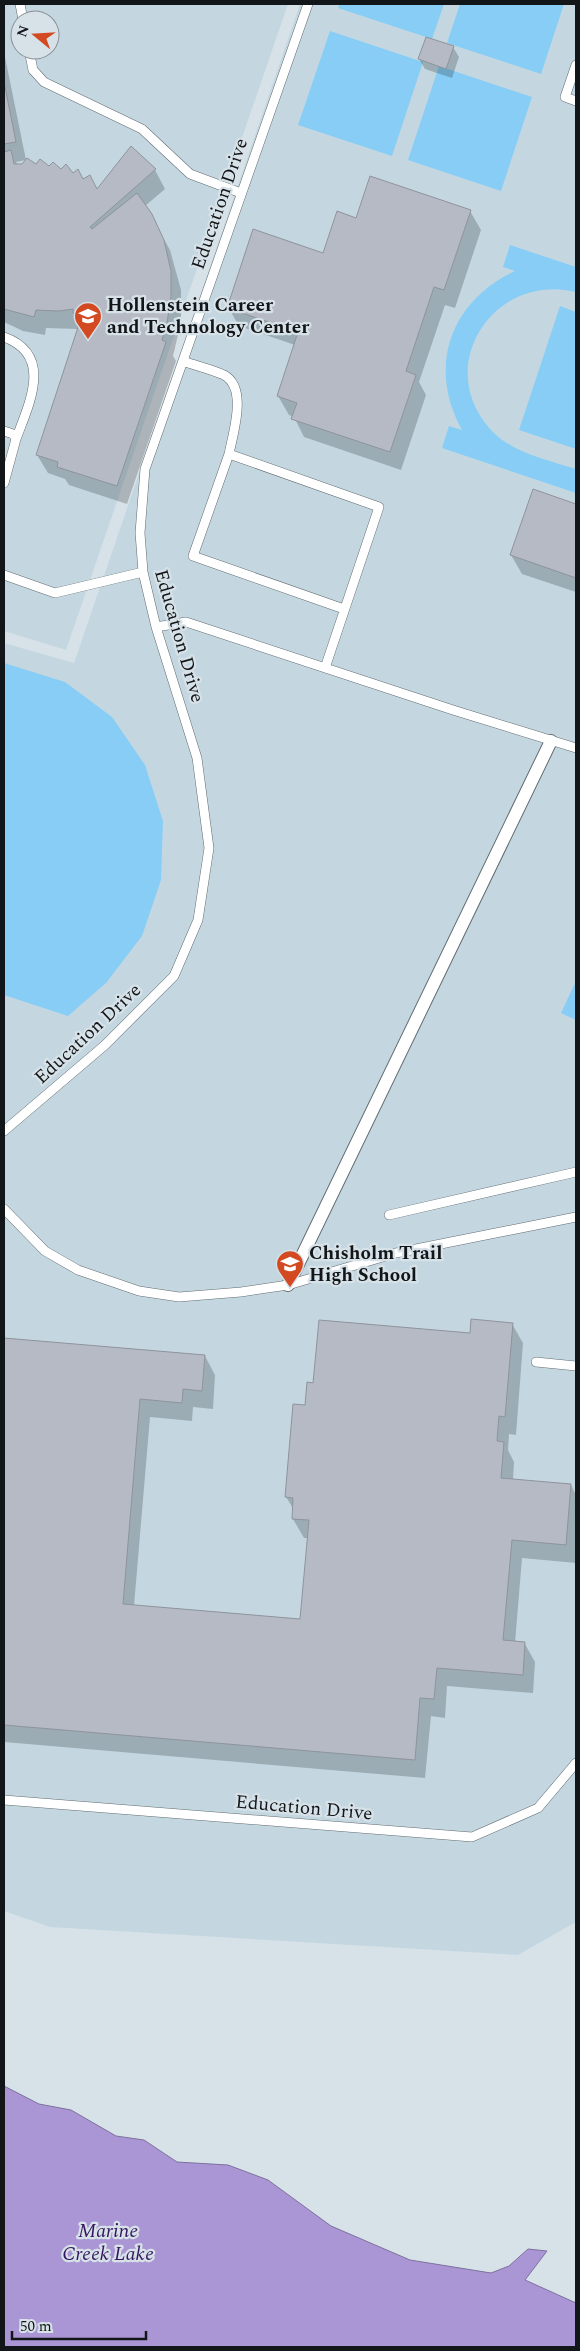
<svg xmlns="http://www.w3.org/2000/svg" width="580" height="2351" viewBox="0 0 580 2351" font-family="Spectral,serif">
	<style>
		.built { fill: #c4d7e1; fill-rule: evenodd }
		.green { fill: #87cdf5 }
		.water { fill: #ab96d5; stroke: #7d709d }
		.shadow { fill: #0003 }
		.building { fill: #b6bac4; stroke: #8e939c }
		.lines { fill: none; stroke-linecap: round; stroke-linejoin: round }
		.service-casing { stroke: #626c71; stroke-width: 10 }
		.pedestrian-casing { stroke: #626c71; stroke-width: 14 }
		.service { stroke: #fff; stroke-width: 9 }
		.pedestrian { stroke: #fff; stroke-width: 12 }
		.labels { text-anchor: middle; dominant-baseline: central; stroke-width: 4.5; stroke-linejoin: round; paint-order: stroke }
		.street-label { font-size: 19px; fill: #131619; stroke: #d7e2e8 }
		.poi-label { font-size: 19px; font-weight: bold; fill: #131619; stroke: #d7e2e8; text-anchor: start }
		.water-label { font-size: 20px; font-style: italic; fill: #36165f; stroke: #d7e2e8 }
	</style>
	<rect width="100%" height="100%" fill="#d7e2e8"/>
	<!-- built -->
	<path class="built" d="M4,4H288L66,650L4,631ZM20,20H50V50H20Z
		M300,4H576V1922L518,1955L50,1927L4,1911V643L74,663Z"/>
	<!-- green -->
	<path class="green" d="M340,4H444L432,39L338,8Z
		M460,4H564L541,74L447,43Z
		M330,31L423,62L392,156L298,125Z
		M439,66L532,97L501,191L408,160Z
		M510,245L576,267V292C494,272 432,366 491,430C512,453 548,460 576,469V493L442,448L449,426L462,430C427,367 450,301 515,271L503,267Z
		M560,306L576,312V449L519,430Z
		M4,663L65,682L112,717L145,765L163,821L161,880L142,936L106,983L68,1016L4,995Z
		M576,981V1020L561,1013Z"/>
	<!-- water -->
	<path class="water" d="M4,2086L39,2104L71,2110L116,2136L144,2140L177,2162L228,2165L268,2180L331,2226L410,2260L491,2273L509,2266L528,2249L547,2251L525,2280L576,2303V2347H4Z"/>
	<!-- shadow -->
	<path class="shadow" d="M453,47L459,57L452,78L425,69L419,59Z
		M4,52L26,160L16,162L18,165L37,166L61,171L83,181L97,191L155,170L165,189L145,206L170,250L181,290V322L173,356L176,361L127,504L69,485L65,479L48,473L37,455L78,329L46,328L45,335L23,331L4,322Z
		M470,211L481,230L455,308L445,305L419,382L426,395L401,470L304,437L294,417L289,415L278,396L295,345L239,326L228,307L324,254L357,219Z
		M533,491L576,506V592L522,574L511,555Z
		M512,1324L523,1343L516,1435L509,1434L508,1450L514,1462L513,1481L571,1485L576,1495V1563L522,1558L515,1643L525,1644L535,1662L533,1693L447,1686L445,1718L431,1716L425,1778L4,1742V1339L205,1356L215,1375L213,1409L193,1407L192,1421L150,1417L134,1606L301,1620L308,1538H304L293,1519L294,1510L286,1497L306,1406L314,1384L471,1334Z"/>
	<!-- building -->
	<path class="building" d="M426,37L454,46L446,69L418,59Z
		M4,82L16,142L4,144Z
		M131,146L156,169L90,227L92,229L137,193L152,214L164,240L171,271V297L167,323L162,340L166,342L117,486L57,467L58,462L36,455L80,321L86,323L88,318L73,313V309L59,311L36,310L34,317L4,309V152L11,150L14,164H22L27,158L36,164L40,159L49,166L53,162L61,169L66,164L73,173L78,169L83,179L90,175L97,189Z
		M370,176L471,210L444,290L434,287L406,371L416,375L390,452L291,419L297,403L277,396L298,332L227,308L253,229L323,253L337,211L356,218Z
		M533,489L576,504V578L510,555Z
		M471,1319L513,1323L505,1417L499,1416L497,1441L504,1442L501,1478L571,1484L566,1545L512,1540L503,1640L525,1642L523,1675L437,1668L434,1699L420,1698L415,1760L4,1725V1338L205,1355L202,1391L183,1389L182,1403L140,1399L123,1604L300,1619L309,1520L292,1519L293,1498L285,1497L293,1404L305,1405L307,1382L313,1383L319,1320L470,1333Z"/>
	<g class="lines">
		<!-- service casing -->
		<g class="service-casing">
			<path id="service" d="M20,4L23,20
				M29,50L33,70L44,82L142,129L190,174L241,193
				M576,65L565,97L576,101
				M4,337C54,355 29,404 16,439
				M183,361C196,366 211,369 224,375C248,388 233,433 229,454L379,507L325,668
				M4,431L13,434L16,439L4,483
				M229,454L193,556L344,609
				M4,575L55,593L143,572
				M156,627L186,622L453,710L576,748
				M4,1131L105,1045L174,976L198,920L209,848L197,758L156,627L143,572L140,533L145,469L308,4
				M4,1209L45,1251L78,1270L139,1291L179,1297L241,1292L288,1285L396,1253L576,1217
				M389,1215L576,1172
				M536,1362L576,1366
				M4,1800L472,1837L538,1808L576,1763"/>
		</g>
		<!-- pedestrian casing -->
		<g class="pedestrian-casing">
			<path id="pedestrian" d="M288,1285L551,741"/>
		</g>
		<!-- service -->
		<use href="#service" class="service"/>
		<!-- pedestrian -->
		<use href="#pedestrian" class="pedestrian"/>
	</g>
	<!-- icons -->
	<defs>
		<g id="school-pin" transform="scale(1.4375)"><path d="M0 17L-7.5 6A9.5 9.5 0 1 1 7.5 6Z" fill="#d34a22" stroke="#d7e2e8"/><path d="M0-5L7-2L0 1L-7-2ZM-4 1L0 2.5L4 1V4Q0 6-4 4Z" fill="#fff"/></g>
	</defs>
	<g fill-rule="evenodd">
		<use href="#school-pin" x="88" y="316"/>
		<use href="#school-pin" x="290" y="1264"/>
	</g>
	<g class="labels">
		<!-- street labels -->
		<g class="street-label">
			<text transform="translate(220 204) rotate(-71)">Education Drive</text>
			<text transform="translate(179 636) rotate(74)">Education Drive</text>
			<text transform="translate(88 1034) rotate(-43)">Education Drive</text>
			<text transform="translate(304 1808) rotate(5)">Education Drive</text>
		</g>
		<!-- poi labels -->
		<g class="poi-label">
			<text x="107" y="305">Hollenstein Career<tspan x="107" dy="22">and Technology Center</tspan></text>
			<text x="309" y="1253">Chisholm Trail<tspan x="309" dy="22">High School</tspan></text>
		</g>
		<!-- water labels -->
		<g class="water-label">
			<text x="108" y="2231">Marine<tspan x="108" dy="23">Creek Lake</tspan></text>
		</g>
	</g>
	<!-- border -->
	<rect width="580" height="2351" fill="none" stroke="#131619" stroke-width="10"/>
	<!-- north arrow -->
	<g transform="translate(35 35) rotate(288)"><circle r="24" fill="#d7e2e8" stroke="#899095"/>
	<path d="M0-4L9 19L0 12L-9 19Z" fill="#d34a22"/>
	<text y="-8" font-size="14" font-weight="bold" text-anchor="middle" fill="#131619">N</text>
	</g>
	<!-- scale -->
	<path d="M12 2331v8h134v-8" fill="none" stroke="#131619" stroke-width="2.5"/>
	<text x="20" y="2331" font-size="15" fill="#131619" stroke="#d7e2e8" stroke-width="4" paint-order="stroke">50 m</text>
</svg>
